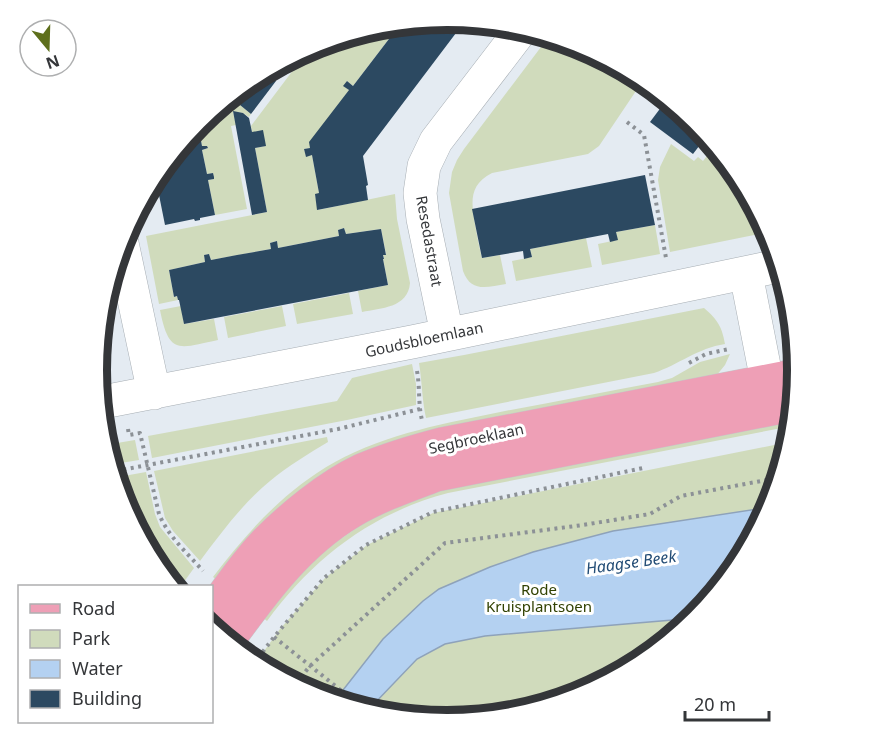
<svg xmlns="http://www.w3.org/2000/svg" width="895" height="741" viewBox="0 0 895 741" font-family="'Noto Sans',sans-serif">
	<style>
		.green { fill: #d0dbbc }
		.water { fill: #b4d1f1; stroke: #8ea2ba; stroke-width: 1.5 }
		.building { fill: #2c4961 }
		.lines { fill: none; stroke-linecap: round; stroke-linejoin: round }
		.minor-casing { stroke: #a6adb3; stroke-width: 34 }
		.major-casing { stroke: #c6c7c8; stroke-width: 34 }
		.path { stroke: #8c9196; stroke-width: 4; stroke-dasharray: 3 4.5; stroke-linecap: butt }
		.minor { stroke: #fff; stroke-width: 33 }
		.major { stroke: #ee9fb6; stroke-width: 33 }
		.labels { text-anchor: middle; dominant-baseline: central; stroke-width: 6; stroke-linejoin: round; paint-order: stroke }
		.street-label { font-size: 15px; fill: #343639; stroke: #fff }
		.park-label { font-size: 15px; fill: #314102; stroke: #fff }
		.water-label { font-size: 16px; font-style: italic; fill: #224c75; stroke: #fff }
		.rim { fill: none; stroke: #343639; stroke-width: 8 }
	</style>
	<rect width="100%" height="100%" fill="#e4ebf2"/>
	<!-- green -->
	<path class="green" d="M387,32L392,35L353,86L347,81L344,86L349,90L310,148L304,149L306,156L312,155L319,193L315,195L318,210L395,194L397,219L410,283C408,308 381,308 362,312L358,291L388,285L383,259L384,258L383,255L386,254L381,229L346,234L344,228L338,230L339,236L278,248L277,241L270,243L271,249L211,260L209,254L204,255L205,262L169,270L174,297L177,296L178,300L159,304L146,236L267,212L255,148L265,146L252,132L251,126L309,49L313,46Z
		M547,39L582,46L640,85L599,146L588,154L492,173C469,185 471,201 475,224C477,235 479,247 482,258L500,255L506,284C487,287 471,293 463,271L449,193L452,172L457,160L464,149Z
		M255,85L240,105L251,114L249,117L243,113L233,112L236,125L231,126L247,209L215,215L208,180L214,179L213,173L207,174L202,150L208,148L207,146H202L198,125L200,122Z
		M671,144L694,161L698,157L703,161L713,148L769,232L670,252L658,180L660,167Z
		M655,225L660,254L602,265L598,244L617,240L616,232Z
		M586,238L592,267L516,281L512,261L532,257L530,249Z
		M349,293L353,314L297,324L293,304Z
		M181,306L184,324L214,319L218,340C179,348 169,356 160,310Z
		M282,306L286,326L228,338L224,317Z
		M704,308C718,320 722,327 725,344C698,348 678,365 654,373L426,418C422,400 422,381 419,363L464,355Z
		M730,354L725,365L716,376L436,437L222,584L213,577C247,532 285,490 335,462C388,433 447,423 505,411C556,402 607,391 658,382L672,378L700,362Z
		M412,364L416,384V405L347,420L152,458L148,436L337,401L352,378Z
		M790,416L787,427L448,493C372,513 313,558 267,621L258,614L296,569L401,498Z
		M327,437L328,442C308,454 288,466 270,481C243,503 221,533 200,561L173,531L165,518L154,471Z
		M135,440L139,460L115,464L111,444Z
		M784,443L772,505L695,619L582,695L448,721L313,695L259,658L280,629L325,578L367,545L433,513Z
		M146,472L155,514L160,527L194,568L181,586H178L123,505L118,477Z"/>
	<!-- water -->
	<path class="water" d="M771,507L696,618L485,636L445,644L417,659L372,706L336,699L383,639L423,601L439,589L490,567L533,552L613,531Z"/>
	<!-- building -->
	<path class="building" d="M440,21L456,33L363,156L368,185L366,186L368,200L317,210L315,194L319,193L312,155L306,157L304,149L310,148L309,142L349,90L343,86L347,81L353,86L392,35L387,32Z
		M270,75L276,81L251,114L240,105L256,85Z
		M665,102L696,123L706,137L693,154L650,122Z
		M233,111L243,113L249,118L252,132L263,130L266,146L255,148L267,212L252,215Z
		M198,125L202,146H207L208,148L202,150L207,174L213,173L214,177V179L208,180L215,215L200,218V220L195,221L194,219L165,225L157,185Z
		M645,175L655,225L616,232L618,240L610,242L608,234L530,249L532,257L524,259L523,251L482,258L472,209Z
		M344,228L346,234L381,229L386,255H383L384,259H383L388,285L184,324L179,300H178L177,296L174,297L169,270L205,262L204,255L209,254L211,260L237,255L271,249L270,243L277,241L278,248L339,236L338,230Z"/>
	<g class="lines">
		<!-- minor casing -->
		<g class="minor-casing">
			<path id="minor" d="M122,243L154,393
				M746,274L767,381
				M447,334L423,219L420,193L424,166L436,141L518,34
				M103,402L412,342L778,266"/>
		</g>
		<!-- major casing -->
		<g class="major-casing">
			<path id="major" d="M212,611C228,589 244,565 263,545C289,518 328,486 362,470C388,459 415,451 442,444L798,375
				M229,639C264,591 299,543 351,512C378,496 407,486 436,475L792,405"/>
		</g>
		<!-- path -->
		<path class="path" d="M627,122L644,135L666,258
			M689,363L706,354L729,349
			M417,371C420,387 418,404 422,420
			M128,429L129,435L140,433L159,514C168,536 187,553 203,571
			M116,471L338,429L420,409
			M274,637L358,704
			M258,658L274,637L324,578L366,545L433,512L643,468
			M296,683L310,666L445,543L583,525L650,514L681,496L777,478"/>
		<!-- minor -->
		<use href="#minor" class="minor"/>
		<!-- major -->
		<use href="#major" class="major"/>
	</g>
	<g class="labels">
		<!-- street labels -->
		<g class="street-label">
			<text transform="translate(430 241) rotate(80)">Resedastraat</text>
			<text transform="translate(424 339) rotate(-12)">Goudsbloemlaan</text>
			<text transform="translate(476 438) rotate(-12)">Segbroeklaan</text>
		</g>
		<!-- park labels -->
		<g class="park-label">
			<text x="539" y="589">Rode<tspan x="539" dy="17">Kruisplantsoen</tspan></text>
		</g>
		<!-- water labels -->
		<g class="water-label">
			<text transform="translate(631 562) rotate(-8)">Haagse Beek</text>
		</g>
	</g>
	<!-- crop -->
	<path d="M0 0H895V741H0ZM107 370a340 340 0 1 1 680 0a340 340 0 1 1-680 0Z" fill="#fff" fill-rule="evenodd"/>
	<path class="rim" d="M107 370a340 340 0 1 1 680 0a340 340 0 1 1-680 0Z"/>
	<!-- legend -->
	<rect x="18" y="585" width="195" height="138" fill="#ffffff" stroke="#aeafb0" stroke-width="1.5"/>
	<rect x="30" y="604" width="30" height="9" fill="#ee9fb6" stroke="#aeafb0" stroke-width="1.5"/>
	<text x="72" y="615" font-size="18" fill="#343639">Road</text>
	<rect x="30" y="630" width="30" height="18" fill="#d0dbbc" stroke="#aeafb0" stroke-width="1.5"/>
	<text x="72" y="645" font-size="18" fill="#343639">Park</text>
	<rect x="30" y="660" width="30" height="18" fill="#b4d1f1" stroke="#aeafb0" stroke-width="1.5"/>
	<text x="72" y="675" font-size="18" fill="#343639">Water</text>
	<rect x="30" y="690" width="30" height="18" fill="#2c4961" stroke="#aeafb0" stroke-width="1.5"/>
	<text x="72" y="705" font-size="18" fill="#343639">Building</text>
	<!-- north arrow -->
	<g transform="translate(48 48) rotate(161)"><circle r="28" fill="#ffffff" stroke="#aeafb0" stroke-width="1.5"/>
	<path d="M0-4.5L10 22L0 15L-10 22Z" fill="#5e6f1c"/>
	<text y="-9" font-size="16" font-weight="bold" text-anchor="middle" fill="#343639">N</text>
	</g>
	<!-- scale -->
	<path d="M685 711v9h84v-9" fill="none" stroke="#343639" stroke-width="3"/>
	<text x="694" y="711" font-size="18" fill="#343639" stroke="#ffffff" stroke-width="4.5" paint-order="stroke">20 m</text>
</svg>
